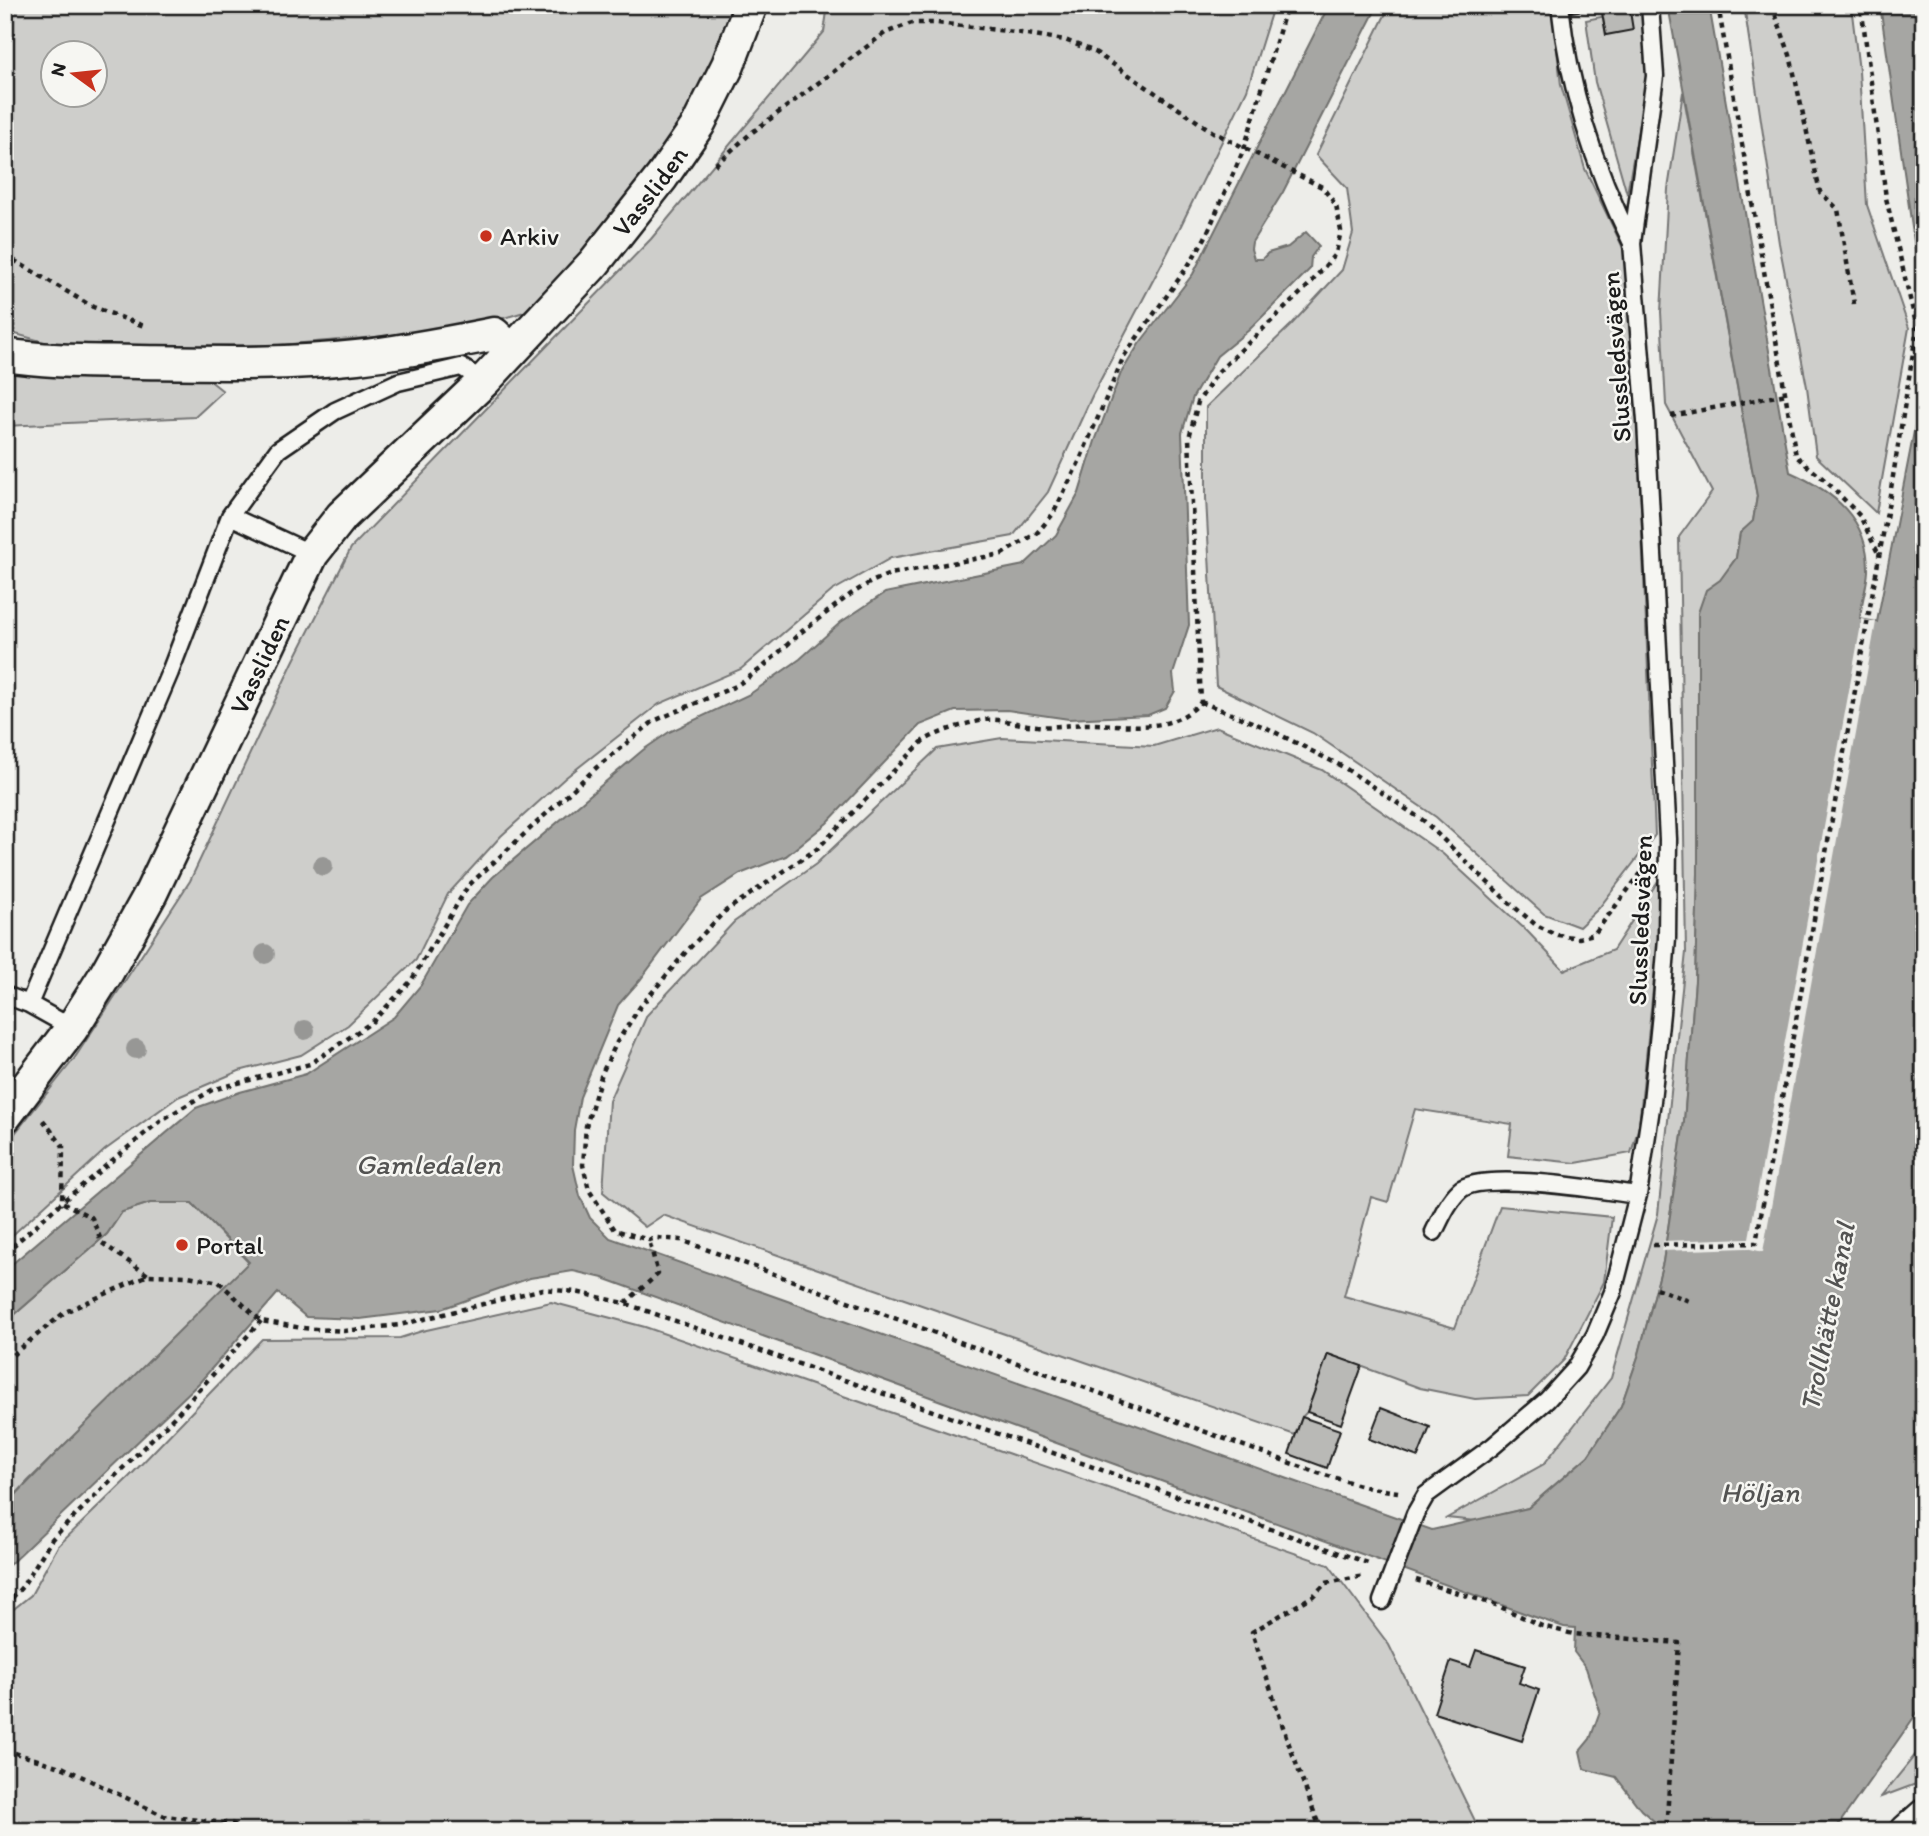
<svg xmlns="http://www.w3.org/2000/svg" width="1929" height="1836" viewBox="0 0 1929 1836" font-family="Itim,sans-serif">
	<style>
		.green { fill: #cececb; stroke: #757574; stroke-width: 2; fill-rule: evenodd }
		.water { fill: #a6a6a3; stroke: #6f6f6d; stroke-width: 2 }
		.pier { fill: #edede9 }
		.building { fill: #b9b9b6; stroke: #1c1c1c; stroke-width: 2 }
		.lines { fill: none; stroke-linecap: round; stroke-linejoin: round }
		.service-casing { stroke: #1c1c1c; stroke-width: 21 }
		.minor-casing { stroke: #1c1c1c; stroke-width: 37 }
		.path { stroke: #1c1c1c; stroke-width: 4.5; stroke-dasharray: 5 5; stroke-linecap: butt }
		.service { stroke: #f6f6f2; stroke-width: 16 }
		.minor { stroke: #f6f6f2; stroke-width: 32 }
		.tree { fill: #979795 }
		.poi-dot { fill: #c8321e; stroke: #f6f6f2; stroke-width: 2.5 }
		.labels { text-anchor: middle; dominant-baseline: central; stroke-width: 5; stroke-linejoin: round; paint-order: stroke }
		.street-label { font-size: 26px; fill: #1c1c1c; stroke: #f6f6f2 }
		.poi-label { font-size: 26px; fill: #1c1c1c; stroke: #f6f6f2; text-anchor: start }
		.water-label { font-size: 28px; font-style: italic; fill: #535352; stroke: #f6f6f2 }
	</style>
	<rect width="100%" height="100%" fill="#edede9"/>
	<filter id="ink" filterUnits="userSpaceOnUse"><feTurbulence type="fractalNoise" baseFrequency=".0143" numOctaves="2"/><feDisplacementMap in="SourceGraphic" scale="14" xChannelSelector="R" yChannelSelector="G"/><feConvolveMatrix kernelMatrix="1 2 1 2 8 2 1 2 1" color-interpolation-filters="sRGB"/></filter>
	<g filter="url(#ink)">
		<!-- green -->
		<path class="green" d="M5,5H736L714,59L685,118L581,254L524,312L494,321L412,334L279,345L62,347L5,331ZM52,52H94V94H52Z
			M828,5H1276L1271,13L1247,90L1169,250L1092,396L1048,492L1013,536L891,558L832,591L741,669L659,704L565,778L501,836L448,894L416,960L348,1025L301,1055L239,1071L178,1097L105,1150L5,1242V1146L74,1059L190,881L293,662L351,548L651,239L824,32Z
			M1390,5H1552L1561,85L1585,169L1625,252L1636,389L1655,835L1599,908L1579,927L1544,914L1436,817L1313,733L1216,686L1206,498V407L1291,325L1342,270L1353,233L1347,188L1316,155Z
			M1744,5H1851L1859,71L1867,205L1909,328L1876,513L1816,456L1807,387L1779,243Z
			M1645,8L1649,68L1627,194L1595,82L1586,20Z
			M1683,92L1757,496L1753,522L1740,533L1736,558L1698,613V874L1695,981L1684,1122L1663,1262L1639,1354L1621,1406L1588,1456L1528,1508L1476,1521L1447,1518L1544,1464L1611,1378L1658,1214L1686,952L1679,537L1712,492L1666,405L1661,312L1668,189Z
			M5,367L199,372L223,391L195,417L5,426Z
			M1217,727L1322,770L1443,854L1528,932L1564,970L1613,950L1658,881L1659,931L1639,1126L1631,1153L1576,1163L1508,1156L1512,1124L1415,1109L1388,1202L1371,1197L1344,1296L1455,1328L1500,1206L1612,1217L1604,1282L1564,1360L1528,1396L1475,1399L1420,1388L1328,1354L1307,1412L1302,1417L1295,1435L663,1215L645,1227L603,1192L609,1101L647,1015L734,922L816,864L937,749L1002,738L1154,746Z
			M150,1203H192L249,1263L28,1481L5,1506V1323L107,1234L122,1212Z
			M551,1302L645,1327L1329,1565L1389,1645L1480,1831H5V1616L31,1595L58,1546L129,1477L262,1339L400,1338L422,1331Z
			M1924,1744V1781L1881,1797Z"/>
		<!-- water -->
		<path class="water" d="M1329,5H1378L1283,192L1252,242L1251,249L1254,259H1262L1268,253L1288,247L1306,232L1319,246L1311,257L1310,269L1249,330L1217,356L1193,397L1182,433L1189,625L1173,674L1175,691L1165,708L1148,715L1069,719L1007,710L955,711L920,725L827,823L786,856L740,874L701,899L640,980L618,1005L580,1097L574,1130L573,1165L580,1196L590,1218L610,1238L1432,1530L1528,1508L1588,1456L1621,1406L1639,1354L1663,1262L1684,1122L1695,981L1698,874V613L1706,590L1720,580L1736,558L1740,533L1753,521L1757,496L1668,5H1709L1790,472C1833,491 1869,519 1868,571C1867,587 1861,603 1860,619L1877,622L1924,380V1703L1834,1831H1675L1674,1828L1661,1827L1641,1810L1616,1777L1584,1769L1580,1751L1590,1739L1600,1711L1586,1668L1574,1652L1575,1628L1564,1627L1532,1616L603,1278L573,1271L530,1278L441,1309L360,1319L306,1317L278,1293L199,1383L5,1569V1506L63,1446L249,1262L192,1203H150L122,1212L107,1234L5,1323V1270L196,1108L240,1092L306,1074L394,1017L421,985L467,905L493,877L643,750L669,732L750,694L800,659L841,622L885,593L1024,565L1056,535L1079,493L1095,441L1121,373L1139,344L1193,274Z
			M1880,5H1924V304L1918,269Z"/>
		<!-- pier -->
		<path class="pier" d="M1862,619L1876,622L1763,1252L1746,1248L1661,1251L1663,1241L1749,1238Z"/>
		<!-- building -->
		<path class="building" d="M1571,5H1629L1633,30L1606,35L1601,7L1572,12Z
			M1328,1354L1362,1366L1341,1424L1307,1412Z
			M1381,1408L1430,1427L1418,1457L1369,1439Z
			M1302,1417L1340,1430L1327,1468L1289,1454Z
			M1476,1650L1525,1666L1519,1683L1539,1690L1522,1741L1434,1713L1451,1661L1470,1667Z"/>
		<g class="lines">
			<!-- service casing -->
			<g class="service-casing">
				<path id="service" d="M1560,5C1569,90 1594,167 1632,243
					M230,516L312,554
					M5,995L29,1004L72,1028
					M29,1004L170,672L230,516L278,450L335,411L398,382L461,367L484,381
					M1434,1232C1441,1218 1448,1201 1460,1190C1482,1170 1605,1191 1638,1195
					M1382,1601L1415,1514L1426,1495L1492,1447L1547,1400L1576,1368L1595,1335L1613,1292L1638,1195L1652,1101L1661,1013L1667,938L1668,839L1646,421L1632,243L1655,76L1650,5"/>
			</g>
			<!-- minor casing -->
			<g class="minor-casing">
				<g id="minor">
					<path d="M5,355C49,362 94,361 138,362C211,363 285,365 357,357C403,352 448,343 494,334L511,350"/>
					<path id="s1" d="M5,1116L72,1028L106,974L151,893L312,554L342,516L484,381L594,263L662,177L698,125L728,65L751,5"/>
					<path d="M1907,1831L1924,1816"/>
				</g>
			</g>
			<!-- path -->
			<path class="path" d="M1718,5L1796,456L1828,483L1860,516L1878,553
				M1772,5L1790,55L1820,192L1838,209L1854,304
				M715,165L750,134L885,33L912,23H937L1015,32L1065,40L1095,52L1213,132L1322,187L1336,205L1341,231L1336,253L1309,285L1218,372L1198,402L1189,438L1201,702C1169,735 1132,724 1090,724C1073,724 1054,728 1037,726C1020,725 1000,718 984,720C963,724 941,731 923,741L818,848L724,912L685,953L640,1007L617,1042L602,1073L586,1126L583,1165L589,1190L615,1230L649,1240L657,1238L681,1240L1318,1473L1370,1488L1398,1492
				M5,255L93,307L144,326
				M1671,416L1787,394
				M1201,702L1267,728L1345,768L1424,821L1506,900L1536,925L1558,935L1579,938L1594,934L1641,873
				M43,1120L63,1146L62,1202L92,1218L102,1243L148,1275
				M1653,1245L1756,1243L1889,501L1917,328L1886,198L1861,5
				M5,1253L62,1202L160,1121L212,1090L310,1064L372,1022L411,981L468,886L597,767L654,721L736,686L762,668L800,633L851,594L871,582L890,574L1002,554L1037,533L1053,514L1080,460L1124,356L1188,266L1205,238L1244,149L1287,5
				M1656,1288L1689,1301
				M625,1303L658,1274L649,1240
				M5,1361L65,1312L148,1275L188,1276L219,1282L261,1321L302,1328L344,1331L400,1325L543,1289L576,1292L624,1303L1368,1563
				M1416,1580L1496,1605L1542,1626L1573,1634L1679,1643L1666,1831
				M5,1606L22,1587L52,1539L179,1412L261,1321
				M5,1750L64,1768L164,1816L233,1824L245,1831
				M1321,1831L1286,1736L1252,1632L1313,1596L1326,1583L1364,1576"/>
			<!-- service -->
			<use href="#service" class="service"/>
			<!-- minor -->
			<use href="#minor" class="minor"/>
		</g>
		<!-- trees -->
		<g class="tree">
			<circle cx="323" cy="866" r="10"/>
			<circle cx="265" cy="954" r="10"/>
			<circle cx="305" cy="1030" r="10"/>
			<circle cx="136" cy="1049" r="10"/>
		</g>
	</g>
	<!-- markers -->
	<g class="poi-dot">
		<circle cx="486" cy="236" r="7"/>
		<circle cx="182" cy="1245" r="7"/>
	</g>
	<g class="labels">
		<!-- street labels -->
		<g class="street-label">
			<text stroke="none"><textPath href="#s1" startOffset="1139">Vassliden</textPath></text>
			<text transform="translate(1616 357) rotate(-94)">Slussledsvägen</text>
			<text stroke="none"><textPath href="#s1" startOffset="520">Vassliden</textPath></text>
			<text transform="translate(1640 920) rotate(-88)">Slussledsvägen</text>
		</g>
		<!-- poi labels -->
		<g class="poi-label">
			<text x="500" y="236">Arkiv</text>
			<text x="196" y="1245">Portal</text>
		</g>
		<!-- water labels -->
		<g class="water-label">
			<text x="428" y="1164">Gamledalen</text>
			<text transform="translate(1827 1317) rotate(-79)">Trollhätte kanal</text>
			<text x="1760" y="1492">Höljan</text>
		</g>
	</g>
	<!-- margin -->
	<rect width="1929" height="1836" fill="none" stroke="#f6f6f2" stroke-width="28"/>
	<rect x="14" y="14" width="1901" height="1808" fill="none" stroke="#1c1c1c" stroke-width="2.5" filter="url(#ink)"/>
	<!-- north arrow -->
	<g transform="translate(74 74) rotate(285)"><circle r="33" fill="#f6f6f2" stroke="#9f9f9c" stroke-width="2"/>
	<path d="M0-5L12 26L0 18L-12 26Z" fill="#c8321e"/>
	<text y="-10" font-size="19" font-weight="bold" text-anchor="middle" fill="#1c1c1c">N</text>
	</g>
</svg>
